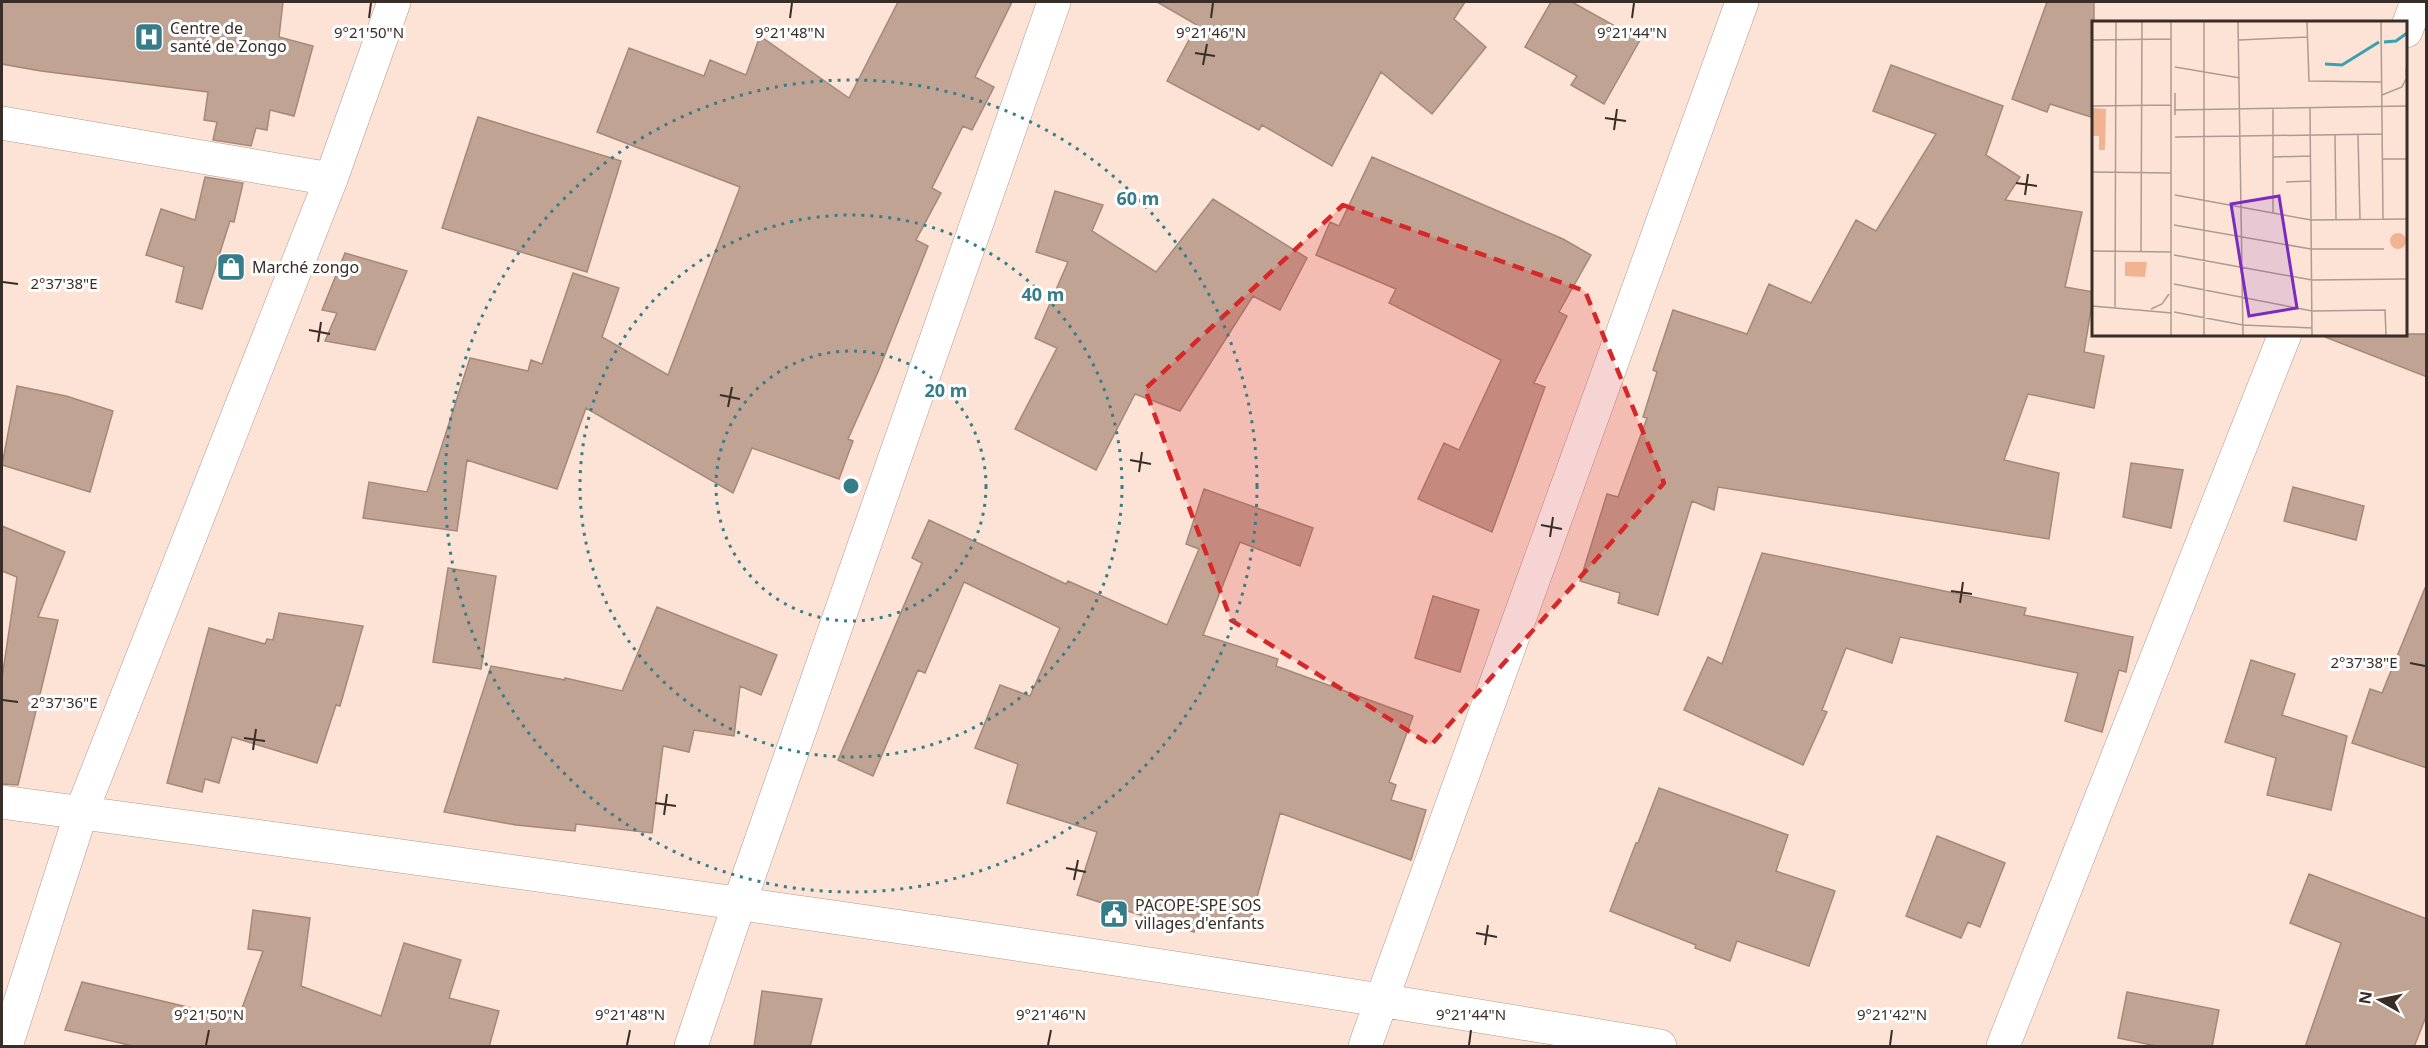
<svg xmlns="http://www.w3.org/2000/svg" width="2428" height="1048" viewBox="0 0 2428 1048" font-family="'Noto Sans',sans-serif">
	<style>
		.building { fill: #c1a393; stroke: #a58879; stroke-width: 1.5 }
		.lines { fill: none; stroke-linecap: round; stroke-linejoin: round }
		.minor-casing { stroke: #b59889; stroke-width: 34 }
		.tertiary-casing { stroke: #b59889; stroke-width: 34 }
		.minor { stroke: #fff; stroke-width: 33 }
		.tertiary { stroke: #fff; stroke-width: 33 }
		.marked { fill: #d62828; fill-opacity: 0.2; stroke: #d62828; stroke-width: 4.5; stroke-dasharray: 12 8; stroke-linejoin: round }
		.ticks { fill: none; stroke: #392d27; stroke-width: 2 }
		.ring { fill: none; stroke: #367d89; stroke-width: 3; stroke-dasharray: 3 6 }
		.labels { text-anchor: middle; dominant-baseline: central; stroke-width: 6; stroke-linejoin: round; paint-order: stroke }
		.poi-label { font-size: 16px; fill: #392d27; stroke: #fff; text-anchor: start }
		.inset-river { fill: none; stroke: #38a2b4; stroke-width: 3 }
		.inset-road { fill: none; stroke: #ae9a90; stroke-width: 1.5 }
		.view { fill: #7b2cbf; fill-opacity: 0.15; stroke: #7b2cbf; stroke-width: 3 }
		.inset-edge { fill: none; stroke: #392d27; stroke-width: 3 }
		.ticks-label { font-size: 15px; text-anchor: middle; fill: #392d27; stroke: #fff; stroke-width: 6; stroke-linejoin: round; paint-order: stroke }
		.centre { fill: #367d89; stroke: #fff; stroke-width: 3 }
		.ring-label { font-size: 18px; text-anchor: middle; font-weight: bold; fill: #367d89; stroke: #fff; stroke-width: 6; stroke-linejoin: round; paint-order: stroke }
	</style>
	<rect width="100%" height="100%" fill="#fce3d6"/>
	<!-- building -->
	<path class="building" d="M2,2H283L279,37L313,46L294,116L270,110L267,130L256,128L251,146L213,140L217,122L204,120L208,92L41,71L2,64Z
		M898,2H1012L975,77L994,87L972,130L963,126L932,188L941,193L916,240L928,246L878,372L848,439L853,441L839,479L752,448L733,493L586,408L557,489L467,460L457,531L363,518L369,482L427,492L470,358L528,371L531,360L542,364L573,273L619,288L602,337L668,375L740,187L597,132L629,48L704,76L710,60L746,75L760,36L849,98Z
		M1157,2H1465L1454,19L1486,47L1432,114L1381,72L1332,166L1262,125L1259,130L1167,81L1197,25Z
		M1551,2H1572L1640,40L1604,104L1571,85L1577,76L1525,47Z
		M2047,2H2094V118L2050,104L2047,112L2012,99Z
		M1891,65L2003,106L1986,155L2020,177L2005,200L2082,212L2065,287L2094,292L2084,352L2104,356L2094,408L2028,394L2004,460L2059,473L2049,539L1718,487L1714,510L1692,501L1658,615L1618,603L1620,593L1580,581L1607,494L1618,497L1647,418L1643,417L1657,372L1653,370L1673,310L1747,334L1769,284L1811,303L1856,220L1876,231L1936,134L1873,111Z
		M478,117L621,161L587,272L442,228Z
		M1372,157L1563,239L1591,255L1559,312L1567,316L1534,383L1545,387L1492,532L1418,499L1444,443L1459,450L1501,360L1389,303L1396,289L1316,255L1330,222L1339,226Z
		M205,177L243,183L234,222L230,221L202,309L176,302L184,267L146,255L161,209L195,220Z
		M1055,191L1103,205L1092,231L1156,272L1213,199L1307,258L1280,310L1253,296L1180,411L1135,394L1096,470L1015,429L1057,348L1035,338L1068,262L1036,252Z
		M345,253L407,271L375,350L325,341L337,313L322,310Z
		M2325,334H2427V377L2325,337Z
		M17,386L66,396L113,411L90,492L2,465Z
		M2131,463L2183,470L2171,528L2123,517Z
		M2293,487L2364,506L2356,540L2284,521Z
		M1204,489L1313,528L1300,566L1240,542L1203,635L1278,659L1276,666L1413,716L1389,782L1396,785L1391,800L1426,810L1411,860L1280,813L1248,930L1199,916L1194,932L1077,895L1097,832L1007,803L1018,764L975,748L1000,685L1030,696L1060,628L964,582L925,673L918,670L873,776L838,760L922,563L912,558L929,520L1066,584L1068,581L1167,625L1199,549L1186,544Z
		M2,526L65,552L38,617L58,620L18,785L2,784V678L17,577L2,571Z
		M1762,553L2026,608L2024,615L2133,637L2126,672L2119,670L2102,732L2065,721L2078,673L1900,637L1892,663L1846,648L1822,710L1827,712L1803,765L1684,710L1708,657L1722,664Z
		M448,568L496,576L481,669L433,662Z
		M2425,588H2427V768L2352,743L2370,689L2382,693Z
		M1433,596L1479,610L1460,672L1415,658Z
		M657,607L777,655L761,695L740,686L734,736L694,730L689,752L663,746L652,833L576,824L575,831L516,825L444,812L491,666L565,680V678L622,691Z
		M279,613L363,626L340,706L336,705L317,763L232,737L219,783L205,779L202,792L167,783L209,628L265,644L267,639L273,640Z
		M2251,660L2295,674L2282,715L2347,736L2331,810L2267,795L2276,758L2225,742Z
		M1659,788L1788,835L1776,871L1835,891L1809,966L1737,941L1730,961L1695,948L1696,945L1610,911L1636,843H1638Z
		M1937,836L2005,863L1980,927L1968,922L1961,938L1906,916Z
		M2309,874L2427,919V1014L2414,1047H2305L2341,943L2290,923Z
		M253,910L310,918L301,986L381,1016L404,943L461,960L449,998L499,1011L489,1047H137L65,1030L82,982L238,1019L263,951L248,949Z
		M762,991L822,999L810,1047H754Z
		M2127,992L2219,1010L2212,1047H2161L2118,1038Z"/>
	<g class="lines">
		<!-- minor casing -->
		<g class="minor-casing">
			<path id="minor" d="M2406,31L2417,2
				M2,123L331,179
				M2,802C555,876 1109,953 1660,1046
				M691,1046L739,904L1054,2
				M1365,1046L1742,2
				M2003,1046L2285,334"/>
		</g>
		<!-- tertiary casing -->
		<g class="tertiary-casing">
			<path id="tertiary" d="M6,1046L81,813L331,179L394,2"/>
		</g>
		<!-- minor -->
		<use href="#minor" class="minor"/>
		<!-- tertiary -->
		<use href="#tertiary" class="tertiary"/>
	</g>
	<!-- marked area -->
	<path class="marked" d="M1343,205L1585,291L1664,483L1431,745L1231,620L1145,389Z"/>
	<!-- ticks -->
	<path class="ticks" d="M369,18L371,3M790,18L792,3M1211,18L1213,3M1632,18L1634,3M1195,53L1215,56M1203,65L1207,44M1605,118L1626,121M1614,130L1617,109M2016,183L2037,186M2025,195L2028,174M3,282L18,284M309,330L330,334M318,342L321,322M720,395L740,399M728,407L732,387M1130,460L1151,464M1139,472L1142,452M1541,525L1562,529M1550,537L1553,517M1951,591L1972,594M1960,603L1963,582M2410,663L2425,666M3,700L18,702M244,738L265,741M253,750L256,729M655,803L676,806M664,815L667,794M1066,868L1086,872M1074,880L1078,860M1476,933L1497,937M1485,945L1488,925M206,1045L209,1030M627,1045L630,1030M1048,1045L1051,1030M1469,1045L1471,1030M1890,1045L1892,1030"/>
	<!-- distance rings -->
	<g class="ring">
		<circle cx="851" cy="486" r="135"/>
		<circle cx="851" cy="486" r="271"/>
		<circle cx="851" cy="486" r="406"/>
	</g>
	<!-- icons -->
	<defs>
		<g id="hospital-square" transform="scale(1.5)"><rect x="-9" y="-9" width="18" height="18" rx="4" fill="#367d89" stroke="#fff"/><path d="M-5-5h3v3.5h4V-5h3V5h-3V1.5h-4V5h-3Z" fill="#fff"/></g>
		<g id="shop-square" transform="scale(1.5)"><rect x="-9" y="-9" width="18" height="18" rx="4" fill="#367d89" stroke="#fff"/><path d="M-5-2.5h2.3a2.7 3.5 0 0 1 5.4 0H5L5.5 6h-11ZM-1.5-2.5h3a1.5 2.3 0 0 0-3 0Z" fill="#fff"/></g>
		<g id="civic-square" transform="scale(1.5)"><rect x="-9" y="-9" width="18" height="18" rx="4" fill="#367d89" stroke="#fff"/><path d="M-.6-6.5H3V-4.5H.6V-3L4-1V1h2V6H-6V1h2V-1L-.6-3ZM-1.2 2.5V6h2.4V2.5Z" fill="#fff"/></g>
	</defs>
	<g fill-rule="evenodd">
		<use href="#hospital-square" x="149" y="37"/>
		<use href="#shop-square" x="231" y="267"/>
		<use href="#civic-square" x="1114" y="914"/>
	</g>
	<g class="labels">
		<!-- poi labels -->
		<g class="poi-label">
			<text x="170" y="28">Centre de<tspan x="170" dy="18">santé de Zongo</tspan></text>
			<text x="252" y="267">Marché zongo</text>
			<text x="1135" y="905">PACOPE-SPE SOS<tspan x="1135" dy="18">villages d'enfants</tspan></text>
		</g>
	</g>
	<!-- overview -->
	<g transform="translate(2092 21)">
		<rect width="315" height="315" fill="#fce3d6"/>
		<path d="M0,87L14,88L13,129H7V115H1ZM298 220a8 8 0 1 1 16 0a8 8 0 1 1-16 0ZM33,241H55L53,256L33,255Z" fill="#f0b493"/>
		<path class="inset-river" d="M292,21L304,20L315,12M233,43L250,44L287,21"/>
		<path class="inset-road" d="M112,1V314M146,1L151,314M215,1L217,60L290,61M289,1L291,198M0,19L79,18M147,19L215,16M83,46L148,57M314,48L315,71M83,72V94M290,74L310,66L314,58M0,85L79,84M218,87L220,314M181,88V192M82,89L315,85M243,114L244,199M266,114L268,198M83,116L290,113M181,136L218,135M290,138H315M0,151L79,152M194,161L219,160M83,174L219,199L315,198M82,204L219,228H292M0,230L79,231M49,230L50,1M82,234L220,259L315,258M82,263L220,290L293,289L294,314M0,285L80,292M23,286L24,1M59,288L70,283L77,273M82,291L151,304L220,307M79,314V1"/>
		<path class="view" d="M187,175L205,287L157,295L139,183Z"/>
		<rect width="315" height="315" class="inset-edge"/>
	</g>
	<g class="ticks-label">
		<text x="369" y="38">9°21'50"N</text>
		<text x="790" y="38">9°21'48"N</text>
		<text x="1211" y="38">9°21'46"N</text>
		<text x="1632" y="38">9°21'44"N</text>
		<text x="64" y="289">2°37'38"E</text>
		<text x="2364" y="668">2°37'38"E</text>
		<text x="64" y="708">2°37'36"E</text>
		<text x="209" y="1020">9°21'50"N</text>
		<text x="630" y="1020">9°21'48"N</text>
		<text x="1051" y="1020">9°21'46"N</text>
		<text x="1471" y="1020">9°21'44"N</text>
		<text x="1892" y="1020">9°21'42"N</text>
	</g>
	<circle cx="851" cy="486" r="9" class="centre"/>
	<g class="ring-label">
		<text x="1138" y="205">60 m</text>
		<text x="1043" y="301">40 m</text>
		<text x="946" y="397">20 m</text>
	</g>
	<!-- border -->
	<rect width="2428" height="1048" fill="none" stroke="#392d27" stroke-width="6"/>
	<!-- north arrow -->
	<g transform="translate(2380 1000) rotate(279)" stroke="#ffffff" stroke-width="4.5" paint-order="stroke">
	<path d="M0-4.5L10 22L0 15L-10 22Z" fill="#392d27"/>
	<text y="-9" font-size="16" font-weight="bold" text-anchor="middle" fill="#392d27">N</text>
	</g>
</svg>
